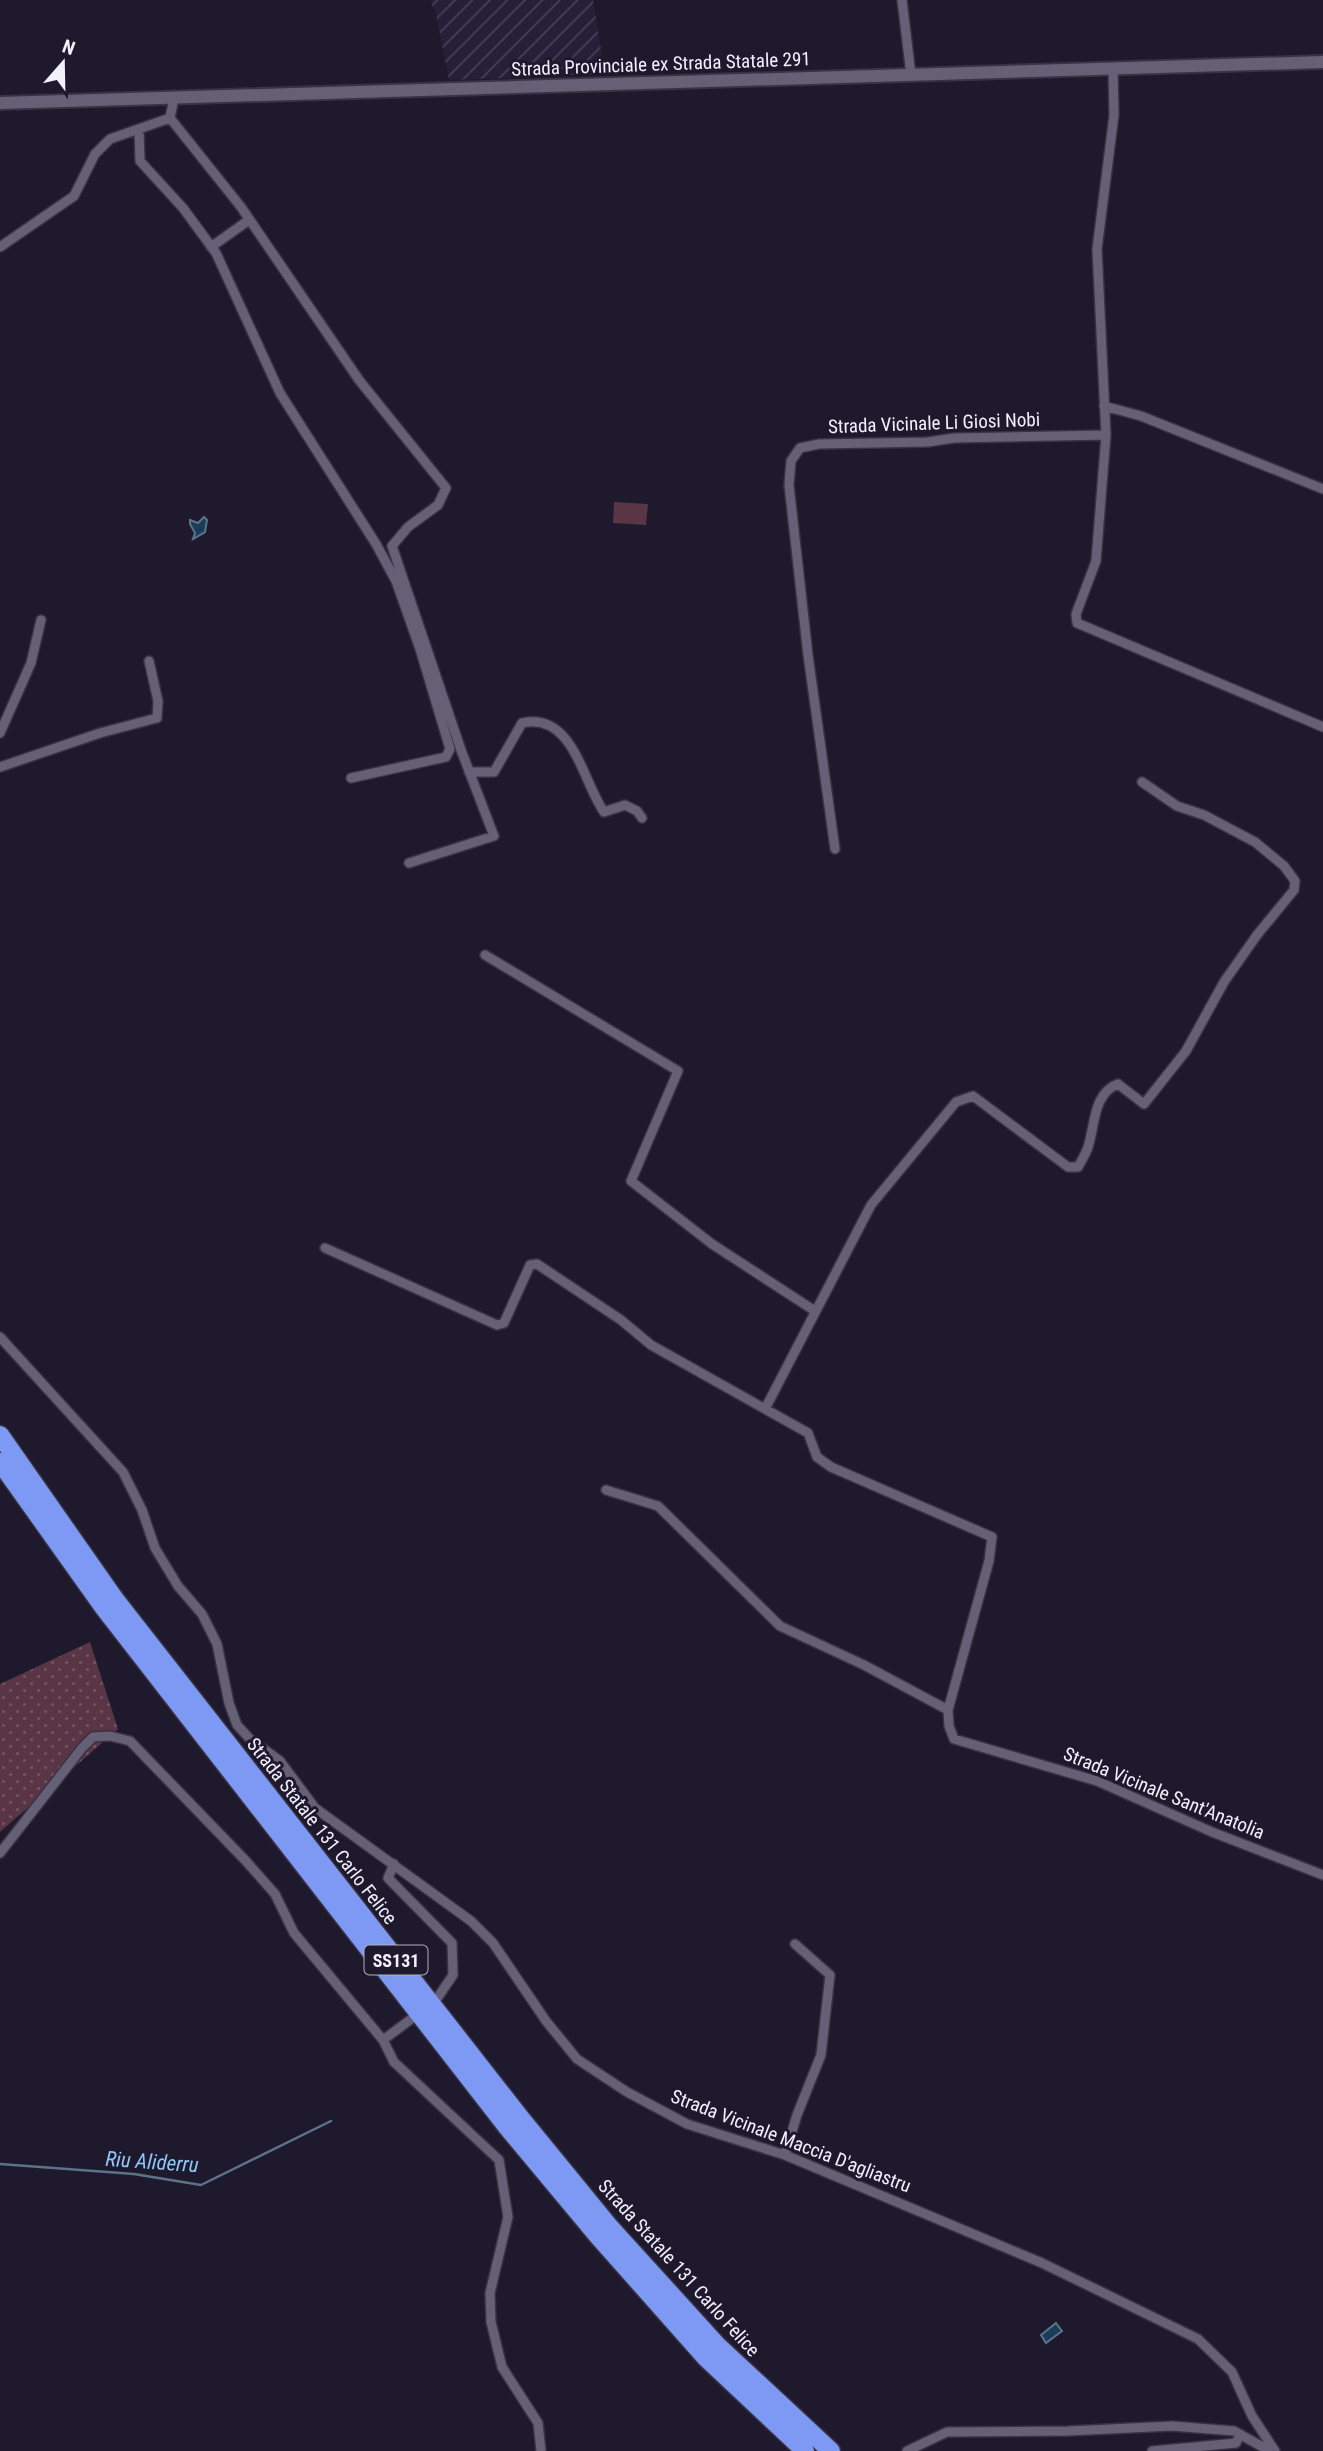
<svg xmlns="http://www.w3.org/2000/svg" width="1323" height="2451" viewBox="0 0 1323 2451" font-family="'Roboto Condensed',sans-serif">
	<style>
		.industrial { fill: url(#industrial-furrows) }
		.grass { fill: url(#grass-dots) }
		.park { fill: #593546 }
		.water { fill: #1b3e58; stroke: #5c738a; stroke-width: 2 }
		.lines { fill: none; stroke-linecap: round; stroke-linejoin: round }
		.stream { stroke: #5c738a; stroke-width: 2.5 }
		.street-casing { stroke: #383343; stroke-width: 12 }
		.secondary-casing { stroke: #383343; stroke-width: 16 }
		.highway-casing { stroke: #383343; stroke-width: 21 }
		.street { stroke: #656076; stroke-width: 9 }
		.secondary { stroke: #656076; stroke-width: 12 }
		.highway { stroke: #7e99f3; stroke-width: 18 }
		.labels { text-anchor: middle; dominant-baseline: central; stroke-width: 6; stroke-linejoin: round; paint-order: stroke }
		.shield { fill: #1e192c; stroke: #b3b0be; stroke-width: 2 }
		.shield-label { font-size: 18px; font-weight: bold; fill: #f3f0fd }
		.street-label { font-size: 19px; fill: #f3f0fd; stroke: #1e192c }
		.water-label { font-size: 21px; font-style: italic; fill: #8dc8f8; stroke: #1e192c }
	</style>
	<defs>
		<pattern id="industrial-furrows" width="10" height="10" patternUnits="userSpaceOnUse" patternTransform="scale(1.75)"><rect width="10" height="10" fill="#261f38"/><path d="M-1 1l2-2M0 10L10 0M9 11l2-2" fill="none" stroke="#464056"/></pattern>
		<pattern id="grass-dots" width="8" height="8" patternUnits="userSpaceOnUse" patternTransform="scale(1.75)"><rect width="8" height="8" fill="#593546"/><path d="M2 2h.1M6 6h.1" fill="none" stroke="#715362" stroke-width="1.8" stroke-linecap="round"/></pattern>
	</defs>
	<rect width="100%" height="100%" fill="#1e192c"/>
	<!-- industrial -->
	<path class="industrial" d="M430,0H593L605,74L449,80L436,14Z"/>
	<!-- grass -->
	<path class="grass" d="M90,1642L118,1729L0,1832V1684Z"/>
	<!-- park -->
	<path class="park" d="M614,502L648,504L646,525L613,523Z"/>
	<!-- water -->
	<path class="water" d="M204,517L207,520L205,532L193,539L195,533L190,524V520L198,523Z
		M1056,2323L1062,2331L1046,2343L1041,2335Z"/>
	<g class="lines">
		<!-- stream -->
		<path class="stream" d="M0,2164L134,2174L201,2185L331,2121"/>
		<!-- street casing -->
		<g class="street-casing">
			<path id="street" d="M902,0L911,75
				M170,118L241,207L359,380L446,488L438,505L408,527L392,546L461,750L494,836L409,863
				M139,129L140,161L183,208L216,253L280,393L376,544L396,581L420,649L450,749L446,757L351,778
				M0,247L74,196L95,154L110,139L170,118L174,98
				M211,247L249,220
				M1104,406L1141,416L1323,489
				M1106,435L1096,561L1076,614L1077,623L1323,727
				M0,733L31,663L41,620
				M0,767L100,733L157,718L158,701L149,661
				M469,772H494L522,723C573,712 582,780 604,812L625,805L637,811L642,818
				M835,849L808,655L789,485L791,461L800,448L819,444L928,442L954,438L1106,435L1097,249L1114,115L1113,68
				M485,955L678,1071L631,1181L712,1244L815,1311
				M325,1248L497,1325L504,1323L530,1265L537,1264L621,1320L651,1345L808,1433L817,1457L831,1467L992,1537L989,1561L948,1710L949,1726L954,1739L1097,1781L1212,1832L1323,1875
				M0,1337L123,1472L142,1510L155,1548L178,1586L202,1614L217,1644L229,1703L237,1725L250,1739L280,1761L315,1808L471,1921L493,1943L546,2021L577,2059L627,2092L687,2124L785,2155L1042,2263L1198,2339L1232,2372L1252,2416L1275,2451
				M765,1409L871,1205L956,1102L973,1096L1068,1167H1078C1081,1161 1086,1154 1088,1147C1095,1126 1093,1093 1118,1084L1144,1104L1186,1051L1224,982L1257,935L1294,890L1295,881L1284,866L1255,842L1204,815L1177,806L1142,782
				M606,1490L658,1506L780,1626L864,1665L948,1710
				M0,1853L82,1748L93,1737L110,1736L130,1741L245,1860L275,1894L294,1933L383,2040
				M394,1864L388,1878L452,1943L453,1975L436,2000
				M414,2017L383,2040L394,2062L499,2160L508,2217L490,2293L491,2322L502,2367L538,2423L541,2451
				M785,2155L797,2115L821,2055L830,1975L795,1944
				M907,2451L947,2432L1068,2431L1172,2426L1234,2431L1270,2451
				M1152,2451L1236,2443L1240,2434"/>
		</g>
		<!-- secondary casing -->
		<g class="secondary-casing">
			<path id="secondary" d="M0,103L1323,62"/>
		</g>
		<!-- highway casing -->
		<g class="highway-casing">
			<path id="highway" d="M0,1435L114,1598L519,2116L608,2225L717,2345L831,2451
				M0,1462L104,1608L507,2127L597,2235L706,2358L805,2451"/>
		</g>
		<!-- street -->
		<use href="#street" class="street"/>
		<!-- secondary -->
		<use href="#secondary" class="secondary"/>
		<!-- highway -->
		<use href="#highway" class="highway"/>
	</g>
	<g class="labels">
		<!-- shield labels -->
		<rect class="shield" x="364.5" y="1945.5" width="63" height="29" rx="5"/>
		<g class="shield-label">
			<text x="396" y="1960">SS131</text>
		</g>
		<!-- street labels -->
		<g class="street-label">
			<text transform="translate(661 64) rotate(-2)">Strada Provinciale ex Strada Statale 291</text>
			<text transform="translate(934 423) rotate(-2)">Strada Vicinale Li Giosi Nobi</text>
			<text transform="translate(1164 1793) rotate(22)">Strada Vicinale Sant'Anatolia</text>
			<text transform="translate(322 1831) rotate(52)">Strada Statale 131 Carlo Felice</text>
			<text transform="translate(791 2141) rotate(21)">Strada Vicinale Maccia D'agliastru</text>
			<text transform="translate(679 2268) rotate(48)">Strada Statale 131 Carlo Felice</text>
		</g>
		<!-- water labels -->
		<g class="water-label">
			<text transform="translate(152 2162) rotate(4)">Riu Aliderru</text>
		</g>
	</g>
	<!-- north arrow -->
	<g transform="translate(63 63) rotate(20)" stroke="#1e192c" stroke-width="5" paint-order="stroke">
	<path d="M0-5L12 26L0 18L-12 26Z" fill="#f3f0fd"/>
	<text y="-10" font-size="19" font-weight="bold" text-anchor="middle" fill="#f3f0fd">N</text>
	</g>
</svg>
